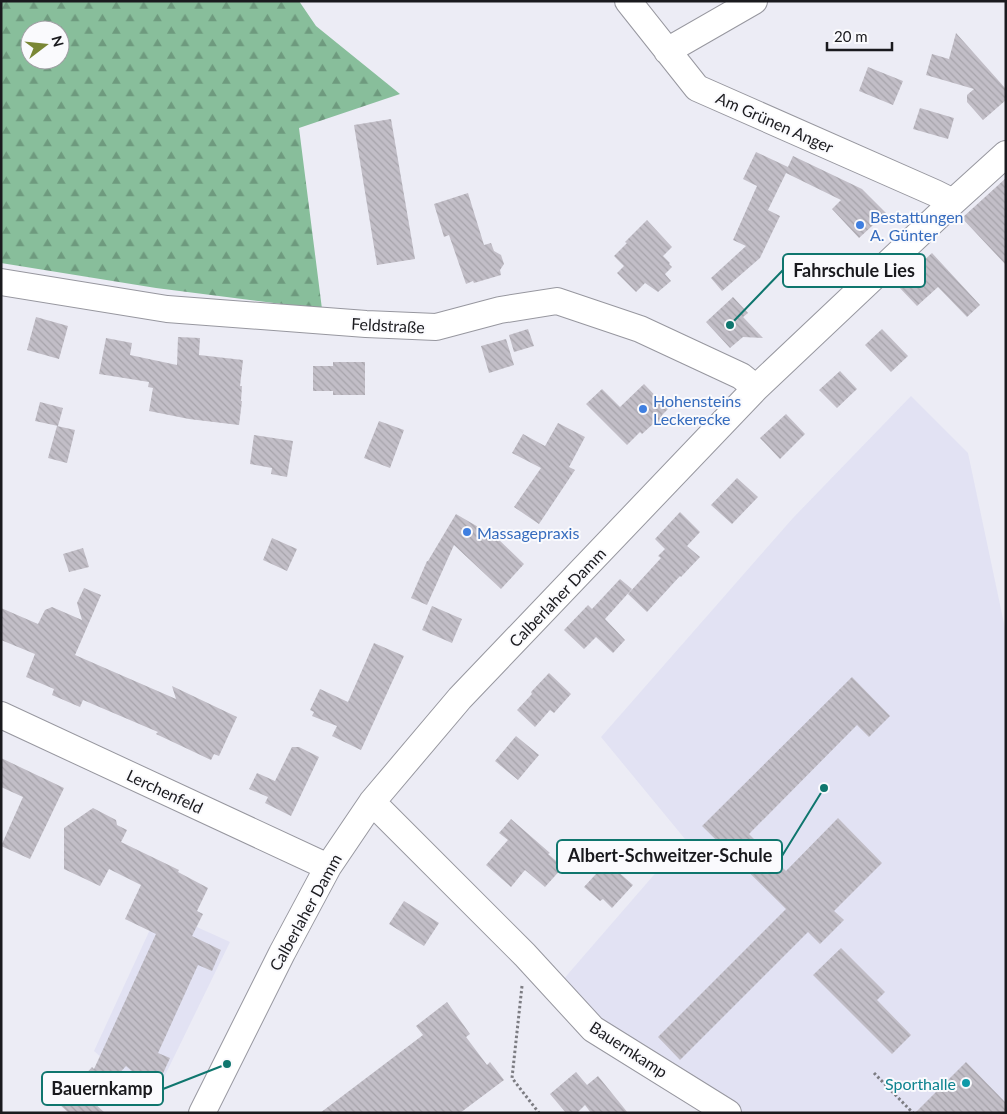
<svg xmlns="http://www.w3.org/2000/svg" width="1007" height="1114" viewBox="0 0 1007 1114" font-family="Lato,sans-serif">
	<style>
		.built { fill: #e2e2f3 }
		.forest { fill: url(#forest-firs); fill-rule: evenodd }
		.building { fill: url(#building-back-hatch) }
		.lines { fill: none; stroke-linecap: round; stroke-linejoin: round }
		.minor-casing { stroke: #97979f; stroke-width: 28 }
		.path { stroke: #7c7c82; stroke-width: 3; stroke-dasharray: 2.5 2.5; stroke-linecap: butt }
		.minor { stroke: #fff; stroke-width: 26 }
		.shop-dot { fill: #3f7fe0; stroke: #fafafd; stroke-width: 2 }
		.culture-dot { fill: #0f9aa8; stroke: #fafafd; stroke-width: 2 }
		.labels { text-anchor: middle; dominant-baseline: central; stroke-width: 4; stroke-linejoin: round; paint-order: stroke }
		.street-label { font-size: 16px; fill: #1a1a1e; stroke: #fafafd }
		.shop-label { font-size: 16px; fill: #366cbe; stroke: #fafafd; text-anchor: start }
		.culture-label { font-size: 16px; fill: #0d838f; stroke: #fafafd; text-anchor: end }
		.leader { fill: none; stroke: #0f766e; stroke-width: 2 }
		.callout-dot { fill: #0f766e; stroke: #fafafd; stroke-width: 2 }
		.callout { fill: #fafafd; stroke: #0f766e; stroke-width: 2 }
		.callout-label { font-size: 18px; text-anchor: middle; font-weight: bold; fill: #1a1a1e }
	</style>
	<defs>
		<pattern id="forest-firs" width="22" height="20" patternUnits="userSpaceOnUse" patternTransform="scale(1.25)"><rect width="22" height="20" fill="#88be9b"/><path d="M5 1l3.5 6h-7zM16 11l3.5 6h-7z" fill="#6e9a7e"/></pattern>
		<pattern id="building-back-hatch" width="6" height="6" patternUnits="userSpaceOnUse" patternTransform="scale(1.25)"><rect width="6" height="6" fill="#c2bec7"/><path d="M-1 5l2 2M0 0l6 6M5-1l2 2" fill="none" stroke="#a6a3aa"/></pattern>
	</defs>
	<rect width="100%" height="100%" fill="#ececf5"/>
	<!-- built -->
	<path class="built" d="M911,396L968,453L1006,633V1113H714L553,992L568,974L685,839L601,737L793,518Z
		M159,910L230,942L152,1102L94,1051Z"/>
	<!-- forest -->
	<path class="forest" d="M1,1H299L316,26L400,94L299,128L322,309L156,288L1,263ZM30,30H60V60H30Z"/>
	<!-- building -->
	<path class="building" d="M956,33L1006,89V100L983,120L967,102V95L974,89L926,75L932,54L949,59Z
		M868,67L903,81L893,105L859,91Z
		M920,108L954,118L948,139L913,129Z
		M391,119L415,259L377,265L354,125Z
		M756,152L788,167L793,156L862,189L886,213L859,238L832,209L841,200L786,173L768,210L780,216L760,258L722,291L711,278L746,246L733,240L757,186L743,179Z
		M1006,178V265L962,218Z
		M468,193L484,245L491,243L494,251L501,255L504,264L500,270L501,275L474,283L473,281L466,284L449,235L444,237L434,204Z
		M647,220L672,247L663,256L670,263L669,264L672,267L665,274L671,281L658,292L645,283L636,292L617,273L624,266L614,256L627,243L625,242Z
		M932,253L980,305L967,317L938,287L917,306L897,285Z
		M733,297L748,313L743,317L763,338L743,337L730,348L706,322Z
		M36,317L68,326L59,359L27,350Z
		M528,329L534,346L514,352L509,335Z
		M882,329L908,356L891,372L865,345Z
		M178,337L200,338L199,355L243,360L240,386H242L241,401H242L239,425L189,419L149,411L153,388L148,387L149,382L99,374L106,338L132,343L130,355L177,365Z
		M506,339L514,365L489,373L481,346Z
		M333,362H365V395H333V391H313V366H333Z
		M840,371L857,389L837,408L819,390Z
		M644,384L668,409L662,415V424H653L642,434L640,432L627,445L586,404L602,389L620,407Z
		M40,402L63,408L58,426L35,421Z
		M786,414L805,434L780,459L760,438Z
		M379,421L404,430L390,468L364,458Z
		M558,423L585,437L569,467L575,470L539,524L514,507L541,468L512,453L523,434L545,446Z
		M57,426L75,430L67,463L48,458Z
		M254,435L293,441L287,477L271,474L272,468L250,464Z
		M737,478L758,497L732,524L711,505Z
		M680,512L700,532L687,546L700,557L681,577L680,576L647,612L628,594L661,558L658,556L665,549L655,539Z
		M456,514L497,538L524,564L501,589L454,545L427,605L411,598L427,561H428Z
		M272,538L297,549L287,571L263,560Z
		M83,548L89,567L69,572L63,554Z
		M620,579L632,589L605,619L625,640L613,653L596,637L584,649L564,630L588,605L592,609Z
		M84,588L101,595L75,655L176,699L172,686L237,717L219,756L214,754L211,760L156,734L158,732L83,700L80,707L52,695L54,689L26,677L35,654L1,640V608L38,624L45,610L52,607L82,620L77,603Z
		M432,606L462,619L452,643L422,630Z
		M374,643L404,656L361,750L332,736L337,726L312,716L314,712L310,710L320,689L348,702Z
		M549,673L571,694L554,713L550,710L535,727L517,710L532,694L531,692Z
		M852,677L890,716L869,737L857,725L749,834L786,871L838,818L882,863L834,911L844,920L820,944L808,932L680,1060L658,1037L786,909L702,826Z
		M516,736L539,755L518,780L495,761Z
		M292,747H299L319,757L291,816L265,803L268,797L249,789L257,773L275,781Z
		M1,758L64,788L30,859L1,846L23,797L1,787Z
		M93,808L116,820L117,825L127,830L121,842L179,870L178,872L208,888L197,911L203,914L192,936L221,950L212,971L198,965L158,1053L170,1058L155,1091L126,1066L93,1102L105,1113H69L59,1104L92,1067L94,1069L156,934L125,919L141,885L109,869L100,886L64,869V828Z
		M511,819L550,853L548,854L563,867L545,887L525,870L511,887L486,865L508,840L499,833Z
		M607,862L633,885L612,908L603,899L600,901L584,887Z
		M404,901L439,923L424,946L389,924Z
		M841,948L885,992L877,1000L911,1035L892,1054L813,975Z
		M447,1002L470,1034L466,1037L487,1065L490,1062L504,1080L460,1113H320L423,1035L416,1026Z
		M966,1062L1006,1103V1113H915Z
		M576,1072L587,1085L598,1076L628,1113H591L585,1105L577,1113H566L550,1094Z"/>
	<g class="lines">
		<!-- minor casing -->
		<g class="minor-casing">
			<path id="minor" d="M628,1L697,88L935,193L953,202
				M667,51L754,1
				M1,282L167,309L366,324L436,327L500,310L557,301L640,329L741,376L756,388
				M1,715L328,867
				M372,802L525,955L593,1029L728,1113
				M202,1113L282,953L328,867L372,802L460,698L756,388L953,202L1006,154"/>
		</g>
		<!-- path -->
		<path class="path" d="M522,986L512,1078L539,1113
			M874,1073L913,1113"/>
		<!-- minor -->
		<use href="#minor" class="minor"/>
	</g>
	<!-- markers -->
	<g class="shop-dot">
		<circle cx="860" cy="225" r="5"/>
		<circle cx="643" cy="409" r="5"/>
		<circle cx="467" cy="532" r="5"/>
	</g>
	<circle class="culture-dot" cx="966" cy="1083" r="5"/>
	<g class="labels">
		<!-- street labels -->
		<g class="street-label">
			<text transform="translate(775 122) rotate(24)">Am Grünen Anger</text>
			<text transform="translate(388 325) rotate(3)">Feldstraße</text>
			<text transform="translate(557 597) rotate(-46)">Calberlaher Damm</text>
			<text transform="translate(165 791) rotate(25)">Lerchenfeld</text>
			<text transform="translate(305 912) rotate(-61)">Calberlaher Damm</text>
			<text transform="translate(629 1049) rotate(33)">Bauernkamp</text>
		</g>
		<!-- shop labels -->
		<g class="shop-label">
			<text x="870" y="216">Bestattungen<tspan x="870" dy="18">A. Günter</tspan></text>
			<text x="653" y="400">Hohensteins<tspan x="653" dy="18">Leckerecke</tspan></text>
			<text x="477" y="532">Massagepraxis</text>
		</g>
		<!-- culture labels -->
		<g class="culture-label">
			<text x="956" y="1083">Sporthalle</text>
		</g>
	</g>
	<!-- callouts -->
	<path class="leader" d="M730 325L783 270M824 788L782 856M227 1064L163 1089"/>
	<g class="callout-dot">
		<circle cx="730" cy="325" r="5"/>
		<circle cx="824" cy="788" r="5"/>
		<circle cx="227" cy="1064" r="5"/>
	</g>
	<g class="callout">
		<rect x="783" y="254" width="142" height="33" rx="5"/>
		<rect x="557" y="840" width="225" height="33" rx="5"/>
		<rect x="42" y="1072" width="121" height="33" rx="5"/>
	</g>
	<g class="callout-label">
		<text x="854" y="277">Fahrschule Lies</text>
		<text x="670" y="862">Albert-Schweitzer-Schule</text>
		<text x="102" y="1095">Bauernkamp</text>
	</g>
	<!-- border -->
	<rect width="1007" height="1114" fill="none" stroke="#1a1a1e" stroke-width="5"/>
	<!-- north arrow -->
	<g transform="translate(45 45) rotate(74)"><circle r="24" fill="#fafafd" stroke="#a0a0a4"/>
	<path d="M0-4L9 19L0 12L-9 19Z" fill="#7a8735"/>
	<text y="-8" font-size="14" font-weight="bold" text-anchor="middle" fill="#1a1a1e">N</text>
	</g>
	<!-- scale -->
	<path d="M827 42v8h65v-8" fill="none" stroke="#1a1a1e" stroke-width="2.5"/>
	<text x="834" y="42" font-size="15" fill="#1a1a1e" stroke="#fafafd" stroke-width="4" paint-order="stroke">20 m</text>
</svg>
